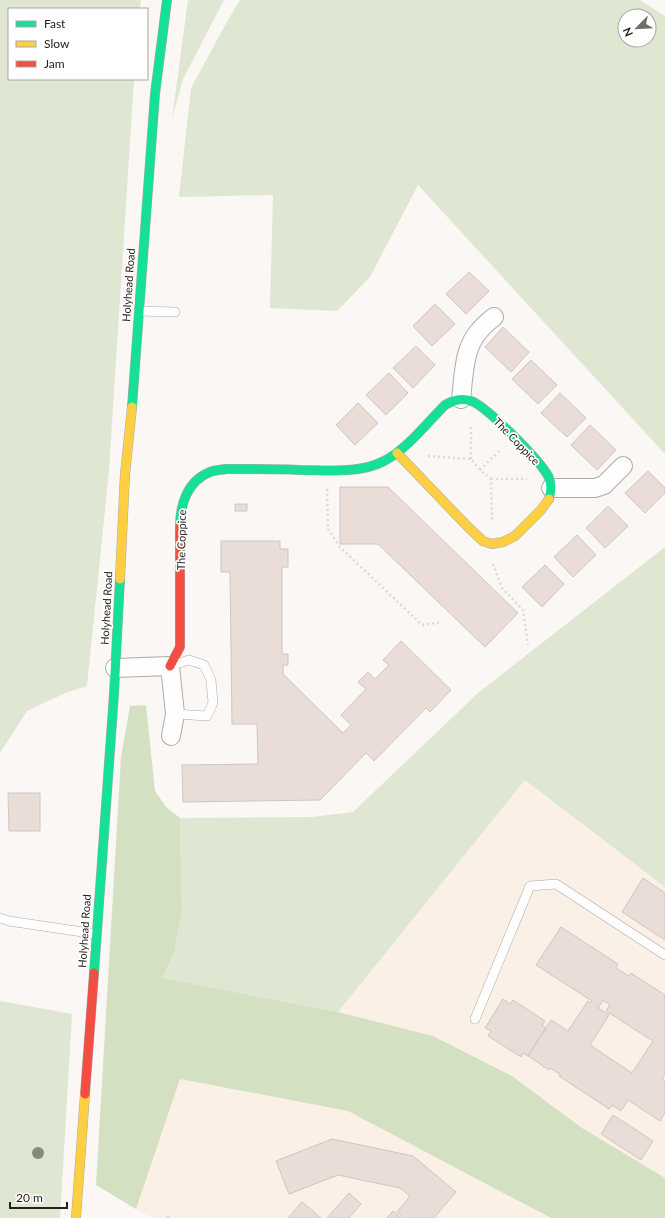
<svg xmlns="http://www.w3.org/2000/svg" width="665" height="1218" viewBox="0 0 665 1218" font-family="Lato,sans-serif">
	<style>
		.medical { fill: #faf0e5 }
		.green { fill: #dfe6d2; fill-rule: evenodd }
		.forest { fill: #d4e0c2 }
		.building { fill: #eaddd7; stroke: #cbc6c4; fill-rule: evenodd }
		.lines { fill: none; stroke-linecap: round; stroke-linejoin: round }
		.lane-casing { stroke: #afaaa7; stroke-width: 10 }
		.street-casing { stroke: #afaaa7; stroke-width: 20 }
		.fast-casing { stroke: #afaaa7; stroke-width: 10 }
		.slow-casing { stroke: #afaaa7; stroke-width: 10 }
		.jam-casing { stroke: #afaaa7; stroke-width: 10 }
		.path { stroke: #dbdad9; stroke-width: 2.5; stroke-dasharray: 2 3; stroke-linecap: butt }
		.lane { stroke: #fefefe; stroke-width: 9 }
		.street { stroke: #fefefe; stroke-width: 18 }
		.fast { stroke: #16e098; stroke-width: 9 }
		.slow { stroke: #ffcf43; stroke-width: 9 }
		.jam { stroke: #f24e42; stroke-width: 9 }
		.tree { fill: #858c76 }
		.labels { text-anchor: middle; dominant-baseline: central; stroke-width: 3.5; stroke-linejoin: round; paint-order: stroke }
		.street-label { font-size: 11px; fill: #27211d; stroke: #fff }
	</style>
	<rect width="100%" height="100%" fill="#faf7f5"/>
	<!-- medical -->
	<path class="medical" d="M525,780L665,887V1178L582,1128L512,1076L433,1036L338,1012Z
		M180,1079L348,1111L551,1218H153L136,1209Z"/>
	<!-- green -->
	<path class="green" d="M0,0H141L140,9H9V79H134L109,470L87,686L65,693L27,711L0,753Z
		M188,0H224L183,79L172,119Z
		M240,0H640L665,16V454L418,185L370,277L337,311L270,308L273,195L179,197L191,88L228,20ZM625,16H649V40H625Z
		M665,547V887L525,780L338,1012L163,978L175,949L182,911L180,818L312,817L353,812L478,693Z
		M0,1001L72,1014L60,1218H0Z"/>
	<!-- forest -->
	<path class="forest" d="M146,705L155,791L166,807L180,818L182,911L175,949L163,978L338,1012L433,1036L512,1076L582,1128L665,1178V1218H551L348,1111L180,1079L136,1209L96,1185L121,757L130,706Z"/>
	<!-- building -->
	<path class="building" d="M469,272L489,291L466,314L446,294Z
		M435,304L455,324L432,346L413,326Z
		M503,327L529,352L511,372L485,347Z
		M416,346L435,365L413,388L393,368Z
		M531,360L557,385L538,404L512,379Z
		M389,373L408,393L386,415L366,395Z
		M560,393L586,418L567,437L541,413Z
		M358,403L378,423L355,445L336,425Z
		M590,425L616,450L597,470L571,445Z
		M648,471L665,488V493L645,513L625,493Z
		M340,487H388L518,613L485,647L378,544H340Z
		M235,504H247V511H235Z
		M608,506L628,526L605,548L586,528Z
		M577,535L596,555L573,577L554,557Z
		M221,541H280V549H288V567H282V654H288V665H283V674L343,733L351,725L341,715L366,689L358,682L368,672L375,679L389,665L383,660L401,641L451,690L430,712L426,708L374,761L366,753L320,800L183,802L182,765L258,764L257,724H232L230,572H221Z
		M545,565L564,584L542,607L522,587Z
		M8,793H40V831H9Z
		M643,878L665,893V940L622,912Z
		M561,927L618,964L616,968L629,976L631,973L665,995V1075L662,1079L665,1081V1113L660,1121L628,1100L621,1111L612,1105L609,1109L559,1076L561,1075L550,1068L549,1070L528,1056L551,1020L568,1031L588,1001L590,1003L592,1001L536,965ZM603,1000L610,1005L606,1011L653,1041L632,1073L590,1045L609,1015L598,1008Z
		M503,999L510,1004L513,1000L545,1021L542,1025L546,1028L528,1056L523,1053L521,1057L488,1036L491,1031L485,1028Z
		M613,1115L653,1141L641,1160L601,1134Z
		M332,1139L413,1156L456,1192L434,1218H404L397,1212L410,1196L400,1188L338,1175L289,1194L276,1161Z
		M349,1193L361,1204L349,1218H327Z
		M302,1202L321,1218H288Z
		M393,1211L401,1218H387Z"/>
	<g class="lines">
		<!-- lane casing -->
		<g class="lane-casing">
			<path id="lane" d="M139,311L175,312
				M173,665L189,660L204,665L211,680L213,703L207,716L175,714
				M0,918L9,921L96,934
				M475,1019L530,886L556,884L665,955"/>
		</g>
		<!-- street casing -->
		<g class="street-casing">
			<path id="street" d="M461,399C464,376 463,348 480,330C484,325 489,321 494,317
				M551,488H595L604,485L623,466
				M115,668L170,666L175,714L171,736"/>
		</g>
		<!-- fast casing -->
		<g class="fast-casing">
			<path id="fast" d="M132,407L155,94L167,0
				M180,527C180,505 187,481 210,472C215,470 221,470 226,469C251,469 275,469 300,470C326,470 360,474 384,461C406,450 428,422 445,405C454,400 461,398 471,401C485,405 543,463 549,478C552,484 551,492 549,499
				M94,973L114,694L120,579"/>
		</g>
		<!-- slow casing -->
		<g class="slow-casing">
			<path id="slow" d="M397,453L469,528L483,541L492,544L503,542L515,536L541,510L549,499
				M120,579L125,474L132,407
				M76,1218L85,1094"/>
		</g>
		<!-- jam casing -->
		<g class="jam-casing">
			<path id="jam" d="M170,666L180,647V527
				M85,1094L94,973"/>
		</g>
		<!-- path -->
		<path class="path" d="M428,456L471,459L480,470L491,479L492,522
			M471,459V425
			M480,470L500,450
			M491,479H527
			M327,489L328,529L340,547L422,625L442,622
			M493,564L502,588L523,610L528,645
			M168,1218V1213"/>
		<!-- lane -->
		<use href="#lane" class="lane"/>
		<!-- street -->
		<use href="#street" class="street"/>
		<!-- fast -->
		<use href="#fast" class="fast"/>
		<!-- slow -->
		<use href="#slow" class="slow"/>
		<!-- jam -->
		<use href="#jam" class="jam"/>
	</g>
	<!-- trees -->
	<circle class="tree" cx="38" cy="1153" r="6"/>
	<g class="labels">
		<!-- street labels -->
		<g class="street-label">
			<text transform="translate(128 285) rotate(-86)">Holyhead Road</text>
			<text transform="translate(517 441) rotate(46)">The Coppice</text>
			<text transform="translate(181 540) rotate(-89)">The Coppice</text>
			<text transform="translate(106 608) rotate(-87)">Holyhead Road</text>
			<text transform="translate(84 931) rotate(-86)">Holyhead Road</text>
		</g>
	</g>
	<!-- legend -->
	<rect x="8" y="8" width="140" height="72" fill="#ffffff" stroke="#a9a6a5"/>
	<rect x="16" y="21" width="20" height="6" fill="#16e098" stroke="#a9a6a5"/>
	<text x="44" y="28" font-size="12" fill="#27211d">Fast</text>
	<rect x="16" y="41" width="20" height="6" fill="#ffcf43" stroke="#a9a6a5"/>
	<text x="44" y="48" font-size="12" fill="#27211d">Slow</text>
	<rect x="16" y="61" width="20" height="6" fill="#f24e42" stroke="#a9a6a5"/>
	<text x="44" y="68" font-size="12" fill="#27211d">Jam</text>
	<!-- north arrow -->
	<g transform="translate(637 28) rotate(246)"><circle r="19" fill="#ffffff" stroke="#a9a6a5"/>
	<path d="M0-3L7 15L0 10L-7 15Z" fill="#716c69"/>
	<text y="-6" font-size="11" font-weight="bold" text-anchor="middle" fill="#27211d">N</text>
	</g>
	<!-- scale -->
	<path d="M10 1202v6h57v-6" fill="none" stroke="#27211d" stroke-width="2"/>
	<text x="16" y="1202" font-size="12" fill="#27211d" stroke="#ffffff" stroke-width="3" paint-order="stroke">20 m</text>
</svg>
